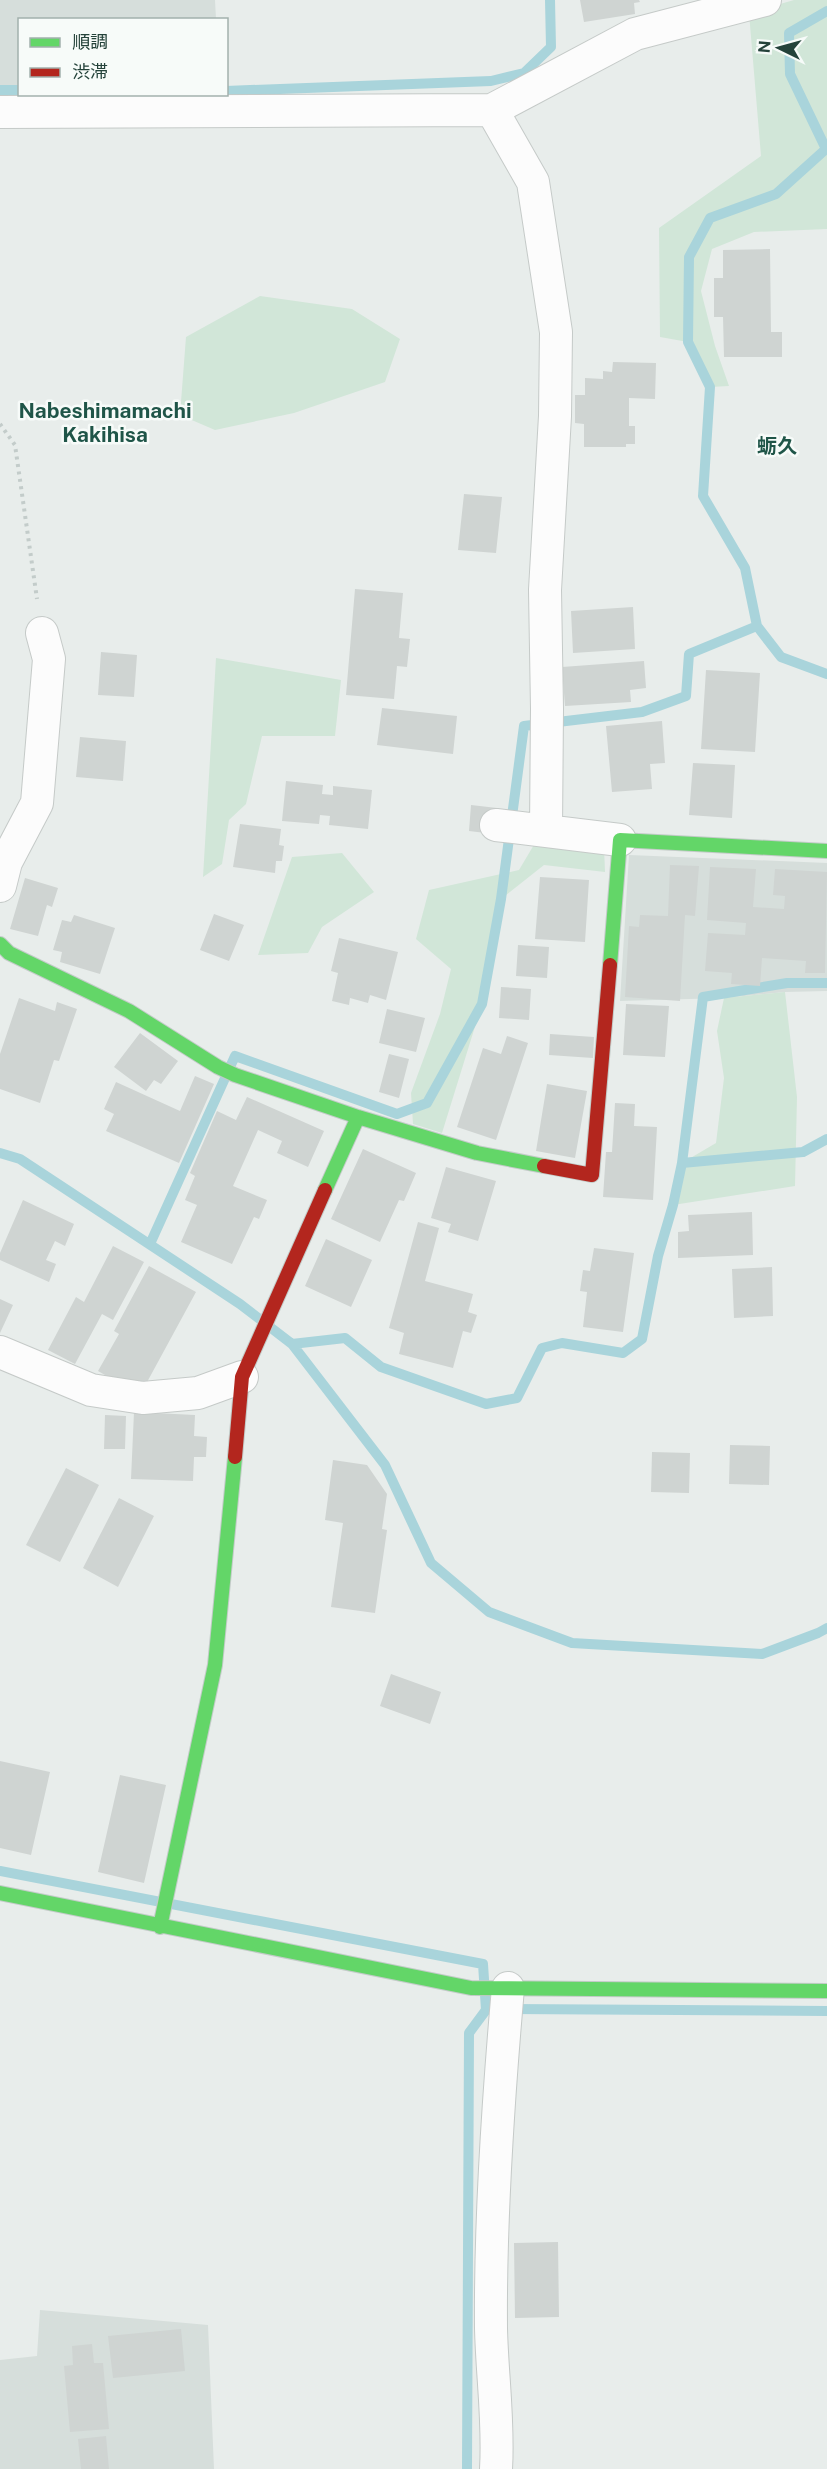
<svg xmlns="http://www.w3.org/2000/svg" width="827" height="2469" viewBox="0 0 827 2469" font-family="'Public Sans','Noto Sans JP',sans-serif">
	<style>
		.built { fill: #d6dedb }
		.green { fill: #d1e6d8 }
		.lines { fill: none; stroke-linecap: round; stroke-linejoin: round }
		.stream { stroke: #a9d4db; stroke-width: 10 }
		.building { fill: #cfd4d2 }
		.street-casing { stroke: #c5cac8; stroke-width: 34 }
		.fast-casing { stroke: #c3cbc8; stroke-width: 16 }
		.jam-casing { stroke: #c3cbc8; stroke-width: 16 }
		.path { stroke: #c3ccca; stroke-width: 4; stroke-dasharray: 3 4.5; stroke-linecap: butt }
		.street { stroke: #fcfcfc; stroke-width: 32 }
		.fast { stroke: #63d668; stroke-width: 14 }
		.jam { stroke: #b3261e; stroke-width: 14 }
		.labels { text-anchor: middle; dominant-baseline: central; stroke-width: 5; stroke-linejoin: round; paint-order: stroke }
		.neighbourhood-label { font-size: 20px; font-weight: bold; fill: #1f5548; stroke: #f7fbf9 }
		.quarter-label { font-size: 21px; font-weight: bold; fill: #1f5548; stroke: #f7fbf9 }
	</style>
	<rect width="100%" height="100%" fill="#e8edeb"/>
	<!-- built -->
	<path class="built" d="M0,0H215L216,19L20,20V94H219V105L0,101Z
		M629,855L827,863V991L785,992L724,998L620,1001Z
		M40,2310L208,2325L214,2469H0V2360L37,2356Z"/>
	<!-- green -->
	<path class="green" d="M794,0H827V229L754,232L712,249L701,291L715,346L729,386L710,387L688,342L660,337L659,228L761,156L749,13Z
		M260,296L352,309L400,339L385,382L294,413L215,430L180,415L186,337Z
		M216,658L341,680L335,736H262L246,804L229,820L222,864L203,877Z
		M538,838L604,847L605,872L544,865L501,899L482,1004L442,1133L413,1124L411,1093L440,1014L451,969L416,939L429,890L519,870Z
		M342,853L374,892L322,927L308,953L258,955L292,857Z
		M785,992L797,1097L795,1186L673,1205L682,1163L716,1143L724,1078L717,1031L724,998Z"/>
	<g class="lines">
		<!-- stream -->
		<path class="stream" d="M0,90H20
			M226,91L491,81L524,73L551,47L550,0
			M757,626L781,657L827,674
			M0,1153L20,1159L240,1304L292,1344L385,1465L431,1563L489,1612L572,1643L762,1654L818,1633L827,1628
			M682,1163L703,997L787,983H827
			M150,1244L235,1056L397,1114L427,1103L482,1004L501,899L524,726L642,712L686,696L689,654L757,626L745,568L703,496L710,387L688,342L689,257L710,218L776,194L826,149L790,74L789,33L827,11
			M292,1344L345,1338L381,1367L486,1404L517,1398L542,1348L562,1343L623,1353L642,1339L658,1256L673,1205L682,1163L803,1152L827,1139
			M0,1871L483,1964L486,2010L469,2033L467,2469
			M507,2009L827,2011"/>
	</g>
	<!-- building -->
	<path class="building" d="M580,0H639L640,2L634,3L635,14L584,22Z
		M770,249L771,332H782V357H724L723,317H714V278H723V250Z
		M613,362L656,363L655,399L629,398V426H635V444H626V447H584V424L575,423V395H585V378L603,379V371L612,372Z
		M464,494L502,497L496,553L458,550Z
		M355,589L403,593L399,638L410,639L407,667L397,666L394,699L346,695Z
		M633,607L635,649L573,653L571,611Z
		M101,652L137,655L134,697L98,695Z
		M644,661L646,688L630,690L631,702L565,706L562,667Z
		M706,670L760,673L755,752L701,749Z
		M382,708L457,716L453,754L377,745Z
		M662,721L665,763L650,764L652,789L612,792L606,726Z
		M80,737L126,741L123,781L76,777Z
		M693,763L735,765L732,818L689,815Z
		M286,781L323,785L322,794L333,795V786L372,790L368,829L329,825L330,816L320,815L319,824L282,821Z
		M471,805L497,808L494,834L469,831Z
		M240,824L281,829L279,845L284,846L282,861H276L275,873L233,867Z
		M670,865L699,866L695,916L685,915L680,1001L625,997L629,926L639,927L640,915L668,916Z
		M710,867L756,869L753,907L784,909L785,896L773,895L775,869L827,872L825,973H805L806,961L762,958L760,986L731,984L732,973L705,971L708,933L745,935L746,923L707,920Z
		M540,877L589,880L585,942L535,939Z
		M25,878L58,888L52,907L47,905L38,936L10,929Z
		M214,914L244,925L229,961L200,950Z
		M74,915L115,928L100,974L60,962L62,952L53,950L62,920L71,922Z
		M339,938L398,952L386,1000L370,995L368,1003L350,998L349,1005L332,1001L338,973L331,971Z
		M518,945L549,947L547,978L516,976Z
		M501,987L531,989L529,1020L499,1018Z
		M19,998L55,1011L57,1002L77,1009L59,1061L54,1060L40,1103L0,1089V1054Z
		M626,1004L669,1006L665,1057L623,1055Z
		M387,1009L425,1018L416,1052L379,1043Z
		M140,1033L178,1061L161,1084L154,1080L146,1091L114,1067Z
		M550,1034L594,1037L593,1058L549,1055Z
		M507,1036L528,1043L496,1140L457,1127L483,1048L501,1054Z
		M389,1054L409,1059L399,1098L379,1092Z
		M195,1076L214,1084L179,1163L106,1131L114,1114L104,1109L116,1082L180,1111Z
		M547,1084L587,1091L575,1158L536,1151Z
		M247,1097L324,1131L308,1167L277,1153L282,1141L258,1130L233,1186L267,1200L259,1219L254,1217L232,1264L181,1242L197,1205L185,1200L195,1176L190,1173L217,1111L236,1120Z
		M615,1103L635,1104L634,1126L657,1127L653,1200L603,1197L606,1152H612Z
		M363,1149L416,1173L404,1201L399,1200L380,1242L331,1219Z
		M446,1167L496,1181L478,1241L448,1232L451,1224L431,1218Z
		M23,1200L74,1224L65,1246L55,1241L46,1260L56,1264L49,1282L0,1260V1253Z
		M752,1212L753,1255L678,1258V1232L689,1231L688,1215Z
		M418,1222L439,1228L425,1281L473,1294L468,1312L477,1315L471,1333L463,1331L453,1368L399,1354L404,1333L389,1328Z
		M326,1239L372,1260L351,1307L305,1286Z
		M113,1246L144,1262L113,1320L102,1314L75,1364L48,1350L76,1297L84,1302Z
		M594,1248L634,1253L623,1332L583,1327L587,1292L580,1291L583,1270L590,1271Z
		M149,1266L196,1292L146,1384L112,1379L98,1371L119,1334L114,1331Z
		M772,1267L773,1316L734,1318L732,1269Z
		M0,1299L13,1305L0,1333Z
		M134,1412L195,1415L194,1436L207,1437L206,1457H194L193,1481L131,1479Z
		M105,1415L126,1416L125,1449H104Z
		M730,1445L770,1446L769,1485L729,1484Z
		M652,1452L690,1453L689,1493L651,1492Z
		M333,1460L367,1465L387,1494L382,1529L387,1530L375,1613L331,1607L343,1523L325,1520Z
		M66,1468L99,1485L60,1562L26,1545Z
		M119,1498L154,1516L118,1587L83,1568Z
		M391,1674L441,1692L430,1724L380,1706Z
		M0,1761L50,1772L31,1855L0,1848Z
		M120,1775L166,1785L144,1883L98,1872Z
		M558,2242L559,2317L515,2318L514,2243Z
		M181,2329L185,2371L113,2378L108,2336Z
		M92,2344L94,2363H103L109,2429L70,2432L64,2366L73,2365L72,2346Z
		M106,2436L109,2469H81L78,2439Z"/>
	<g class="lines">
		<!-- street casing -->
		<g class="street-casing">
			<path id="street" d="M492,110L533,182L556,332L555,416L545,590L547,709L546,830
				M0,112L492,110L635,34L765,0
				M496,825L620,840
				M0,886L6,862L37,803L49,659L42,633
				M0,1352L91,1390L143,1398L198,1393L242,1377
				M496,2469C499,2422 492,2375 491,2328C490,2215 498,2101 508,1988"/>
		</g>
		<!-- fast casing -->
		<g class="fast-casing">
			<path id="fast" d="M0,944L9,953L129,1011L218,1067L235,1075L358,1117L477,1153L544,1166
				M610,965L620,840L827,851
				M325,1190L358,1117
				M0,1893L471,1988L827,1991
				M160,1927L215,1665L235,1457"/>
		</g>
		<!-- jam casing -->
		<g class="jam-casing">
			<path id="jam" d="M544,1166L592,1175L610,965
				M235,1457L242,1377L325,1190"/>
		</g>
		<!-- path -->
		<path class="path" d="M0,424L15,445L37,599"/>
		<!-- street -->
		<use href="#street" class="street"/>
		<!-- fast -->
		<use href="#fast" class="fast"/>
		<!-- jam -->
		<use href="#jam" class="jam"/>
	</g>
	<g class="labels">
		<!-- neighbourhood labels -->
		<g class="neighbourhood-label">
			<text x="777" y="446">蛎久</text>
		</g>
		<!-- quarter labels -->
		<g class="quarter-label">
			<text x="105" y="410">Nabeshimamachi<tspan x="105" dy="24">Kakihisa</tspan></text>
		</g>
	</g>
	<!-- legend -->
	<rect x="18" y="18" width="210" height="78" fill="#f7fbf9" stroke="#a3b1ad" stroke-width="1.5"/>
	<rect x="30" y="38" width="30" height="9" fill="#63d668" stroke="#a3b1ad" stroke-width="1.5"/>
	<text x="72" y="48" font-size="18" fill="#24423a">順調</text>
	<rect x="30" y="68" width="30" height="9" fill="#b3261e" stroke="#a3b1ad" stroke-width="1.5"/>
	<text x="72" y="78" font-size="18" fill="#24423a">渋滞</text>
	<!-- north arrow -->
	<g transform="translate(779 48) rotate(275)" stroke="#f7fbf9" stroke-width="4.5" paint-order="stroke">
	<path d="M0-4.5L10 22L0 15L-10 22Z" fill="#24423a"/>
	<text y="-9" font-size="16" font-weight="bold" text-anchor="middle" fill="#24423a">N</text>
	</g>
</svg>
